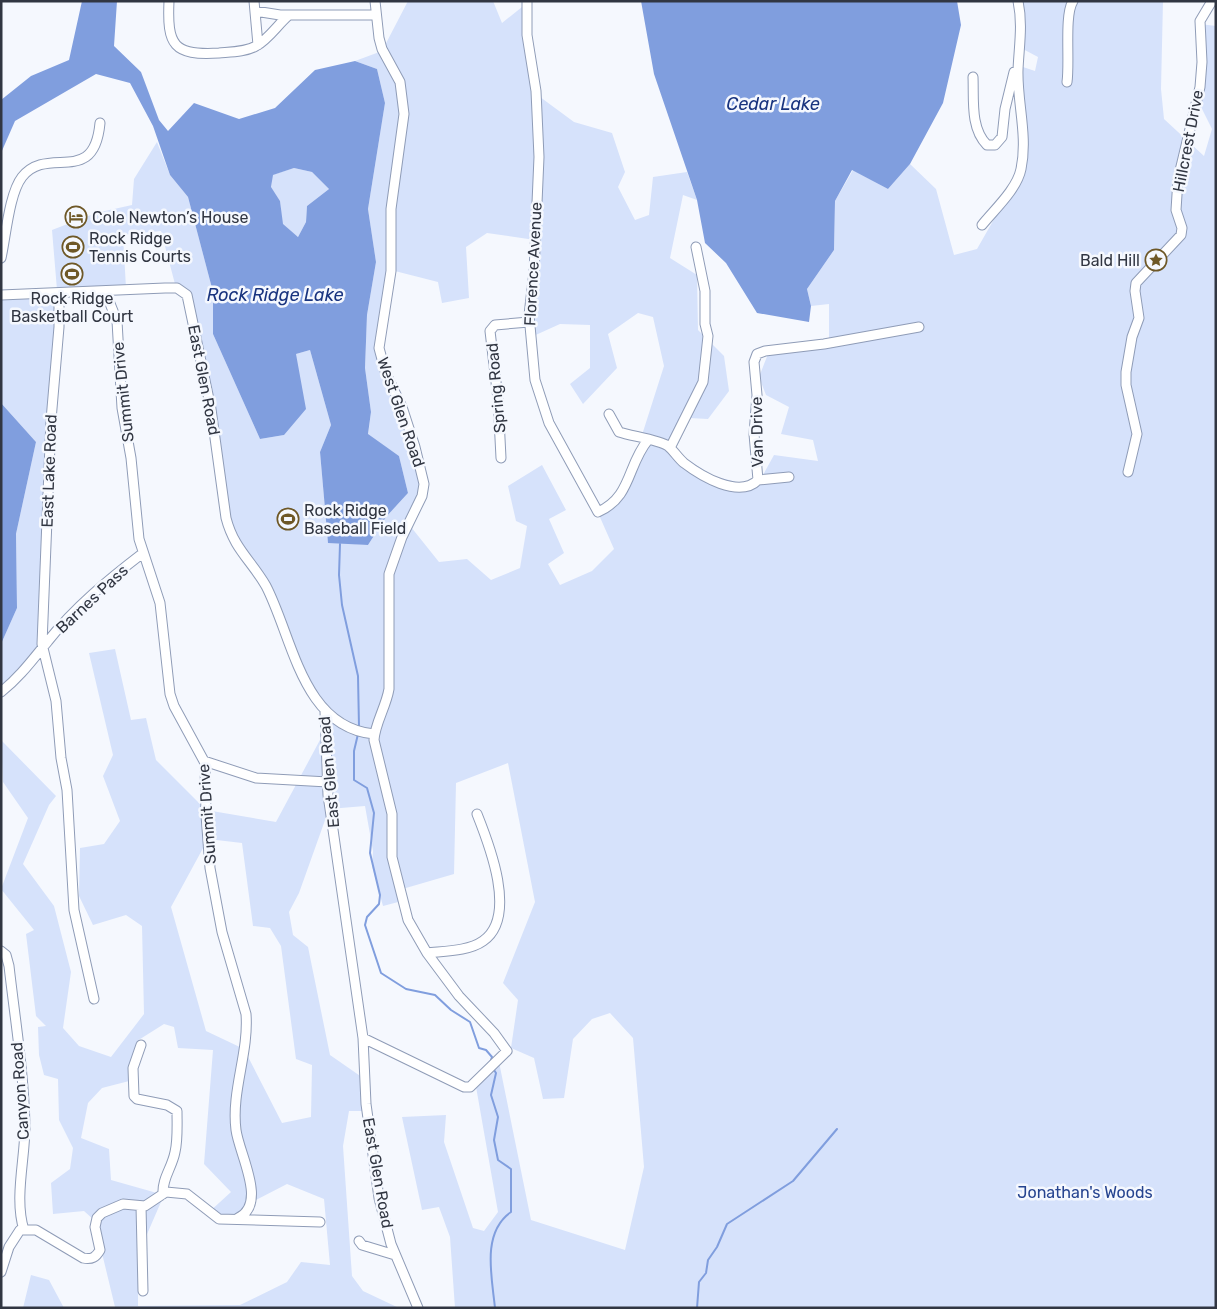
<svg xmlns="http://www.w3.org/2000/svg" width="1217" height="1309" viewBox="0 0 1217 1309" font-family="Rubik,sans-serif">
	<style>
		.green { fill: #d6e2fb; fill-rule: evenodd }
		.water { fill: #809ede; fill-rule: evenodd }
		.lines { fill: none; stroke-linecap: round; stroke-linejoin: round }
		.stream { stroke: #809ede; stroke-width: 2 }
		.minor-casing { stroke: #8f9cb7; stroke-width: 11 }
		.minor { stroke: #fff; stroke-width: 9 }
		.labels { text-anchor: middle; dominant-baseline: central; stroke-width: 5; stroke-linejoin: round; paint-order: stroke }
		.street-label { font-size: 16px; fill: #313642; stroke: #f5f8fe }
		.poi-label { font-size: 16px; fill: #313642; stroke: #f5f8fe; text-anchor: start }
		.park-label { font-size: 16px; fill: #264490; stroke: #f5f8fe }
		.water-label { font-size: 18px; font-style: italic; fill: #19347f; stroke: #f5f8fe }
	</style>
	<rect width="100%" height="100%" fill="#f5f8fe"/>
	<!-- green -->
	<path class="green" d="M408,1H493L502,23L527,3L536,94L574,122L612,133L625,172L618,187L635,220L649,215L653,177L687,172L697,200L683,195L670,258L697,275L698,330L724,356L729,391L708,419L689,418L673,450L713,476L753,486L758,484L774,455L818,461L813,440L781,434L789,407L766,395L759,377L768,354L829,343V304L811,306L807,289L834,250L835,201L853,170L888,189L910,164L936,189L954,255L977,249L1009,193L1020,166V66L1035,71L1038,57L1021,48L1019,2L1163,1L1161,89L1164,119L1204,156L1212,129L1198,101L1200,24L1216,26V1308H455L450,1237L439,1207L422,1210L402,1117L446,1115L444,1142L473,1228L484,1231L498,1212L475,1081L499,1062L531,1220L625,1250L644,1167L633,1038L610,1013L592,1019L573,1039L564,1098L543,1099L534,1058L511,1048L518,1000L503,983L535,902L508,763L456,783L454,874L399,890L402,901L383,906L372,866L373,851L365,806L329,809L299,893L289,912L293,935L308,947L330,1055L366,1080L368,1111H349L343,1146L352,1276L363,1291L399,1308H111L115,1307L94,1220L84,1211L53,1214L51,1183L70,1169L73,1148L59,1120L58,1079L44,1075L39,1055L38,1027L46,1026L36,1016L26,934L34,930L1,889L28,818L3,782L1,740L56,796L49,805L23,864L54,906L71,972L63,1028L79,1046L111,1057L144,1014L142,926L126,915L93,925L79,896L80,848L104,844L120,821L103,776L113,755L89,653L115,649L131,720L146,718L156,760L206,810L276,822L328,725L270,594L229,535L187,293L175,284L161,231L123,235L126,288L58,291L40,651L1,693V644L17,608L16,534L36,442L1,403V293L57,290L52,230L96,213L132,205L134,179L157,142L170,175L188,197L213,292V334L260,439L284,435L296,354L310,350L331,425L320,452L328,542L368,545L386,517L408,493L399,456L368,435L371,412L365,368L367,315L376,262L368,209L385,103L377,69L355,61L382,51ZM487,233L535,240L529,338L560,324L590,325V368L570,384L583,404L617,368L608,334L638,313L653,317L664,366L627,482L599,515L614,549L592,571L560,585L548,564L564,553L549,519L566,510L542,465L508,486L516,521L527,526L520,568L491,580L467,559L439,562L407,522L423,482L379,357L387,269L438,282L442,303L469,298L466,247ZM208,839L242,843L253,926L270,928L281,946L296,1059L312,1065L311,1117L282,1123L244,1049L206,1031L171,907ZM164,1024L174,1027L178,1048L213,1050L204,1164L231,1192L208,1213L232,1220L252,1202L287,1184L324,1199L330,1265L301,1262L287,1282L240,1305L138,1306V1255L164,1195L111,1180L109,1149L81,1138L88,1103L102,1088L133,1080L137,1041Z
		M294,168L312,172L329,189L307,206L306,222L298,237L282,224L280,201L271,188L272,175Z
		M31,1275L49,1280L64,1308H23Z"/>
	<!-- water -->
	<path class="water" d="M82,1H117L114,46L141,72L159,120L168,131L194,103L239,119L275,108L315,70L355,61L377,69L385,103L368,209L376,262L367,315L365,368L371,412L368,434L399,456L408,493L386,517L368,545L328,543L320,452L331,425L310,350L296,354L306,409L284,435L260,439L213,334V292L188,197L170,175L153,126L130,83L96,74L15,121L1,153V100L31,76L69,60ZM294,168L312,172L329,189L307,206L306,222L298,237L283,224L280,201L271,187L273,175Z
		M641,1H957L961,25L943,103L910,164L888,189L852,170L835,201L834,250L807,289L811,306L809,322L757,313L726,263L705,243L697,200L654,74Z
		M1,403L36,442L16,534L17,608L1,644Z"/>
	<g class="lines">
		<!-- stream -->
		<path class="stream" d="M340,544L339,575L342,605L358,676L359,727
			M358,734L354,751V780L367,788L374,813L370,853L380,895L379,904L367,917L365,925L381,973L406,989L435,995L451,1010L470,1022L479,1048L486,1050L492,1057L490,1063
			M494,1070L496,1073L491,1095L498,1117L494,1140L498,1160L511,1169V1212C481,1233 492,1277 495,1308
			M697,1308L699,1282L706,1273L708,1260L717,1247L727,1224L793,1181L837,1129"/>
		<!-- minor casing -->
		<g class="minor-casing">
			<path id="minor" d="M169,1C167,45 173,56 219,53C230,52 246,52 256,46C269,39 278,24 289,15
				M254,1L258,45
				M527,1V35L536,91L539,157L534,272L529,315L535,380L549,423L598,512C632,497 627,465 648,440
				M255,11L280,15H376
				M973,77C974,99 970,128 987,145H995L1002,137L1005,109L1014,72L1018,70
				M1067,82C1070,61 1064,15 1073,1
				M982,225C995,209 1017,189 1021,169C1028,136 1017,102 1018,70C1019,46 1023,25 1018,1
				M1,258C6,236 9,194 22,177C48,144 94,188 100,123
				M105,291L117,321L122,408L131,458L139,539L160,603L170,694L174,706L205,763L206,815L210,868L222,932L246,1014C249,1053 231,1091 236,1130C239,1154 268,1204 238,1218
				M59,294V327L51,420L42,644L56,701L61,758L67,790L74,910L94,999
				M1,295L165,288H177L187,295L211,409L226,518C234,549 251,560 266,586C293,638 302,727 374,734
				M609,414L619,432C631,436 659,440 668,446C674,451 678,458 684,463C701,476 739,499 758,480L754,434L757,395L754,362L757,354L765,351L824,344L919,327
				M670,448L703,382L708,336L705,324V291L696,247
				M501,458L498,399L490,331L495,325L529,322
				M1128,472L1137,434L1126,385V372L1132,337L1139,318L1135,291L1136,283L1181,235L1182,228L1176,210L1178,179L1200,87L1202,62L1200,21L1212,1
				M758,480L789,477
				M1,692C20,677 33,659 48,641C75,607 109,579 143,553
				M325,711L328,795L363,1038L366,1104L379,1198L391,1244L418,1308
				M204,761L256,778L328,782
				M1,951L6,955L9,966C15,1019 24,1073 25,1127C25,1159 14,1199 24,1230
				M427,953C445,951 469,951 483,941C518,917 489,844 477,814
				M363,1038L464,1087H470L507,1051L494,1033L459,996L427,953L408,920L392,857V814L374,740C375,723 386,707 389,689V574L402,537L422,496L424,484L415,447L402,407L386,374L379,348L391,271V209L404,114L400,82L382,49L379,38L375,1
				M141,1045L133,1068L134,1096L137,1099L167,1105L177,1111C177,1124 178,1140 175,1152C172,1168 162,1178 163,1194
				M141,1206L143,1291
				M359,1241L362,1245L395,1255
				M1,1272L9,1247L20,1230H36L83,1258C92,1260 96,1257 100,1250L95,1227L97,1218L102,1213L123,1204L145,1206L166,1192L187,1194L219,1219L320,1222"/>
		</g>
		<!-- minor -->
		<use href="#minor" class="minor"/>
	</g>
	<!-- icons -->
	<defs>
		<g id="hotel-ring" transform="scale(1.125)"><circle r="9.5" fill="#f5f8fe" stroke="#6e5827" stroke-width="1.5"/><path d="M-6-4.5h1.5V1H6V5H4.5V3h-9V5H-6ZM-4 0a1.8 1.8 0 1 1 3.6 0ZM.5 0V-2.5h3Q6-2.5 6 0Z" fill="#6e5827"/></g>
		<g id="stadium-ring" transform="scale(1.125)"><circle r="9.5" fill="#f5f8fe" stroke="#6e5827" stroke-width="1.5"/><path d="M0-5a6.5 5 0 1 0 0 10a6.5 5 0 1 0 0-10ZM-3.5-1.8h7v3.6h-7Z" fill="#6e5827"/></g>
		<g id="sight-ring" transform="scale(1.125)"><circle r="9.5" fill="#f5f8fe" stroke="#6e5827" stroke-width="1.5"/><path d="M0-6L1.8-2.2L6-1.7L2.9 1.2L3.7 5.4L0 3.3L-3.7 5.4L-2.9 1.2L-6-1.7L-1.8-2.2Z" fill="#6e5827"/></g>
	</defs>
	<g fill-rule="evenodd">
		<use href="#hotel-ring" x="76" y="217"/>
		<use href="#stadium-ring" x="73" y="247"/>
		<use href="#sight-ring" x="1156" y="260"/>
		<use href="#stadium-ring" x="72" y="274"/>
		<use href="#stadium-ring" x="288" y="519"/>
	</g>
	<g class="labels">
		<!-- street labels -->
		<g class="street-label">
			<text transform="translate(1188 141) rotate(-79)">Hillcrest Drive</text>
			<text transform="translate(533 264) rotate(-87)">Florence Avenue</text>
			<text transform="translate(204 380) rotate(79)">East Glen Road</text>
			<text transform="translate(496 388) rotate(-95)">Spring Road</text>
			<text transform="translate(123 392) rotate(-96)">Summit Drive</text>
			<text transform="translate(401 412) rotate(71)">West Glen Road</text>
			<text transform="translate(757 432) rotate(-91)">Van Drive</text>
			<text transform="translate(49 471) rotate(-88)">East Lake Road</text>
			<text transform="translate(92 599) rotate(-43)">Barnes Pass</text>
			<text transform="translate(329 772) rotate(-95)">East Glen Road</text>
			<text transform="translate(207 814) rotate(-94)">Summit Drive</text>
			<text transform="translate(20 1091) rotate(-94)">Canyon Road</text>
			<text transform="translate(378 1173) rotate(80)">East Glen Road</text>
		</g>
		<!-- poi labels -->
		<g class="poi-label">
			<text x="92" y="217">Cole Newton’s House</text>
			<text x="89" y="238">Rock Ridge<tspan x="89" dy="18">Tennis Courts</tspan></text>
			<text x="1140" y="260" text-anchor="end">Bald Hill</text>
			<text x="72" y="298" text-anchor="middle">Rock Ridge<tspan x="72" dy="18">Basketball Court</tspan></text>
			<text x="304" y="510">Rock Ridge<tspan x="304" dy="18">Baseball Field</tspan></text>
		</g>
		<!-- park labels -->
		<g class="park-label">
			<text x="1085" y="1192">Jonathan's Woods</text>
		</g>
		<!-- water labels -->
		<g class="water-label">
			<text x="773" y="104">Cedar Lake</text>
			<text x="275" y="295">Rock Ridge Lake</text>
		</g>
	</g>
	<!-- border -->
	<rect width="1217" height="1309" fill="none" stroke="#313642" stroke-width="5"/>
</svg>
